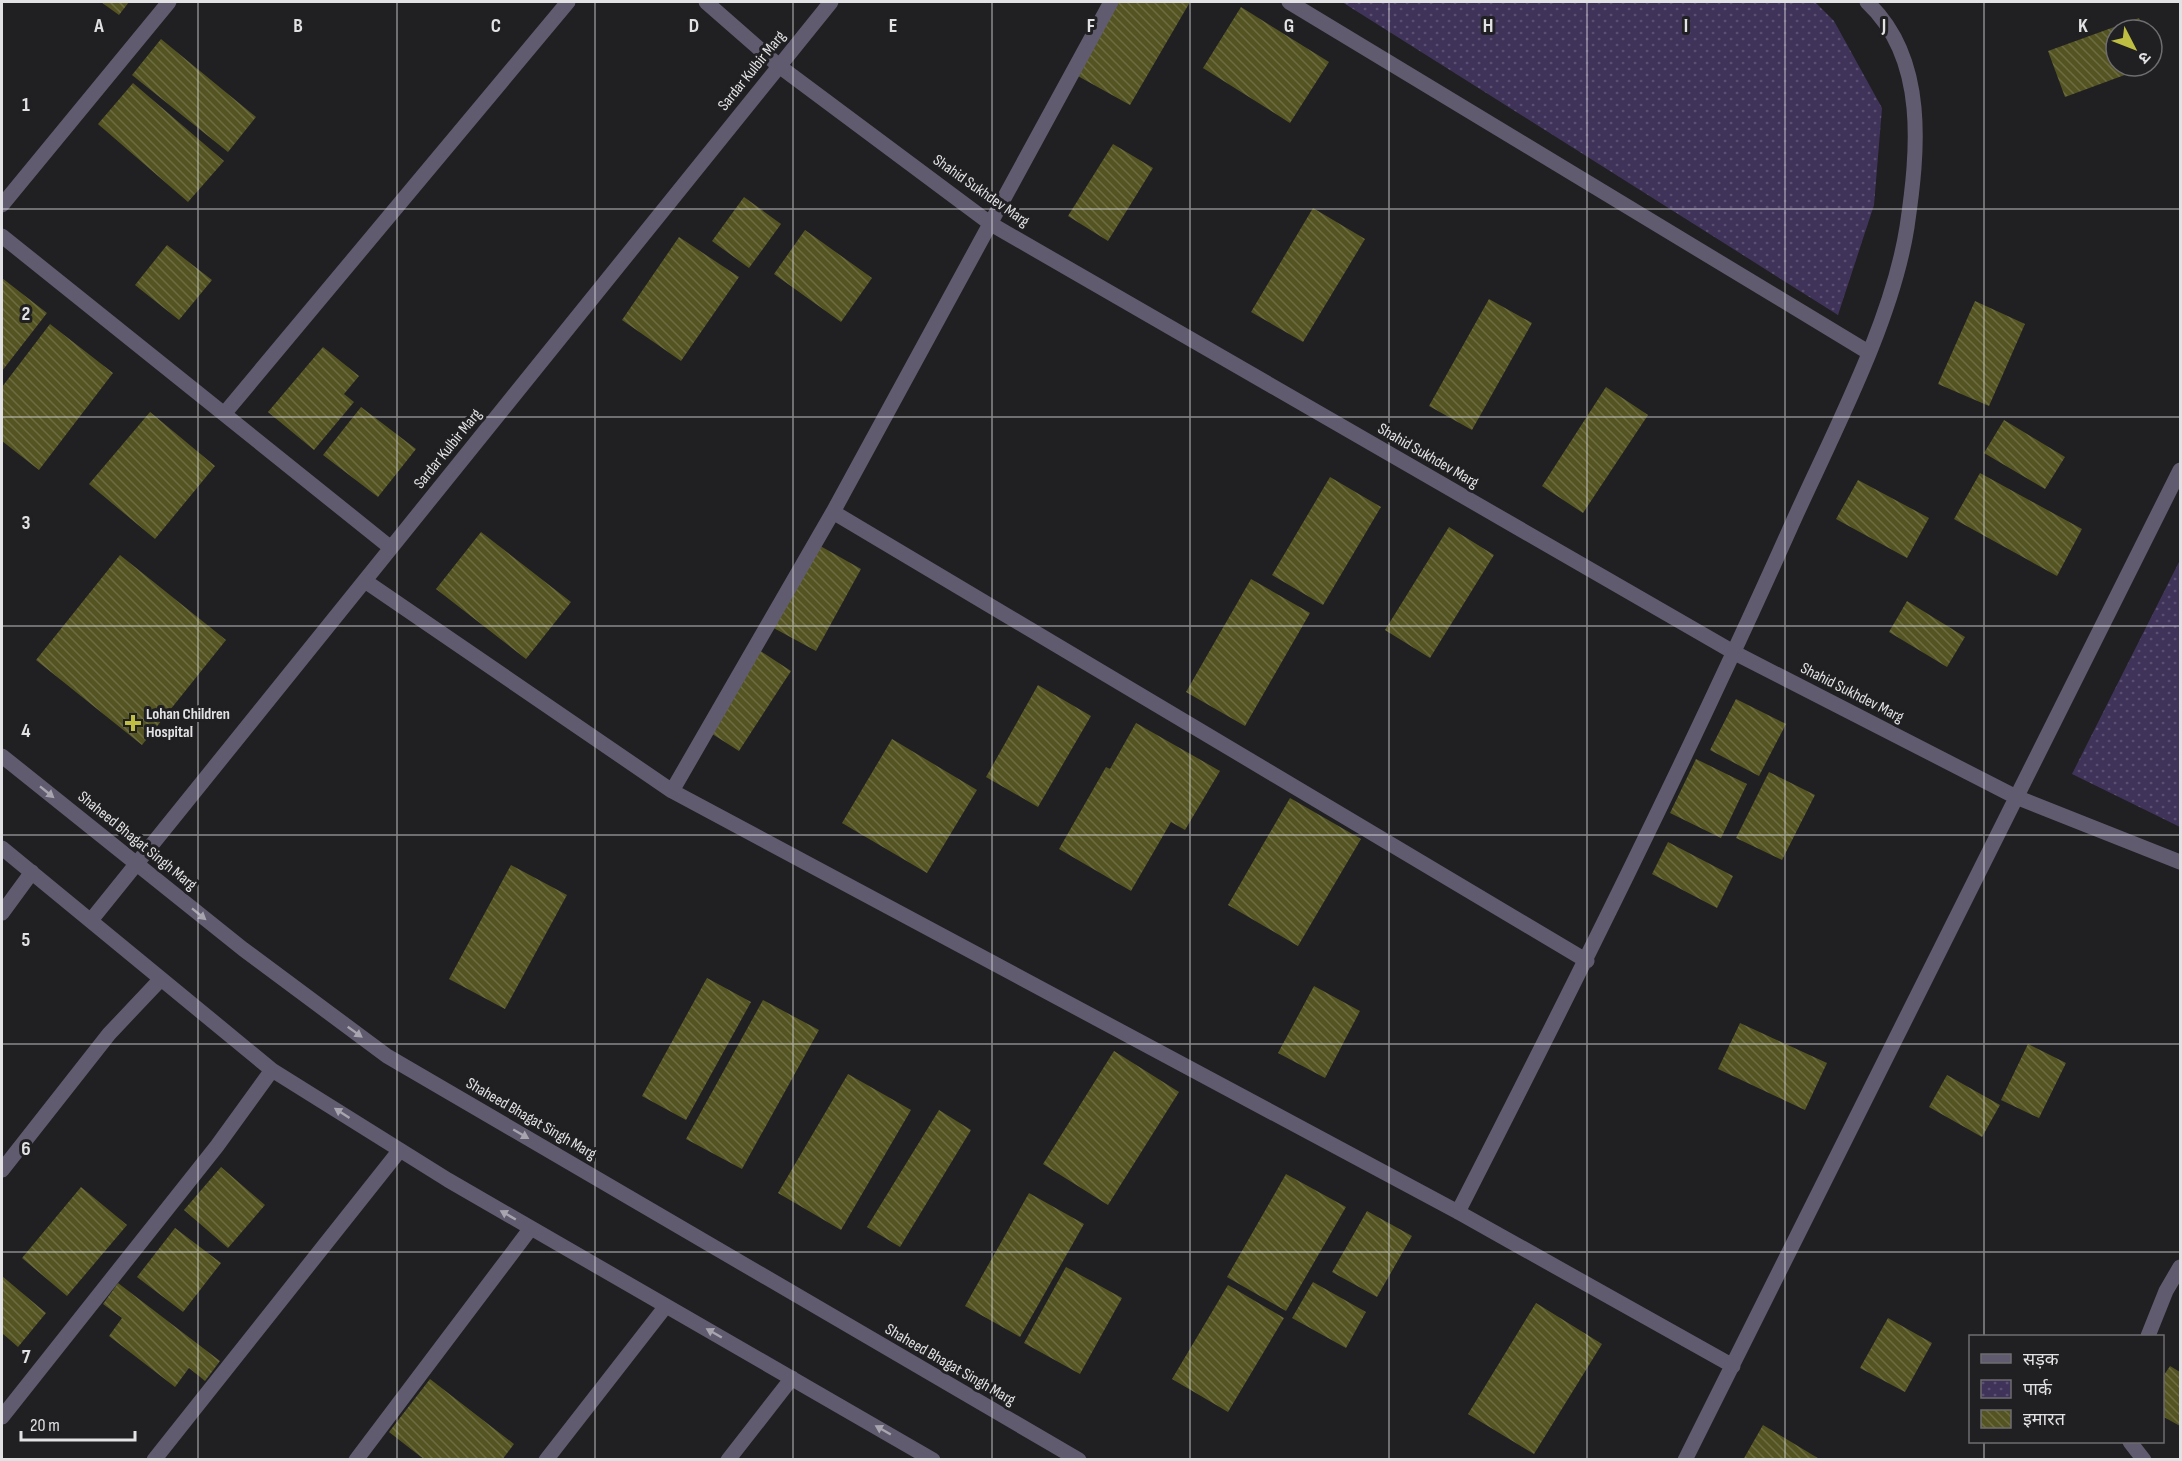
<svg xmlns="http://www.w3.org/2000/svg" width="2182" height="1461" viewBox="0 0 2182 1461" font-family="'Sofia Sans Condensed','Noto Sans Devanagari',sans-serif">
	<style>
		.park { fill: url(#park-dots) }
		.building { fill: url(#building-back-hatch) }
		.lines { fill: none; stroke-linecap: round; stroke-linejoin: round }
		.minor { stroke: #615b6f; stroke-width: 15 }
		.oneway { fill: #a8a5af }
		.grid { fill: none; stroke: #e2e1e3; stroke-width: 1.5; stroke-opacity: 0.55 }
		.poi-dot { fill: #bebf42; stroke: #201f22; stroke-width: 2 }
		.labels { text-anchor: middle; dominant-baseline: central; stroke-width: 6; stroke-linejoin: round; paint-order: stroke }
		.street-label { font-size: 16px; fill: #e2e1e3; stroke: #201f22 }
		.poi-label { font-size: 16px; font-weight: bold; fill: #e2e1e3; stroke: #201f22; text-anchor: start }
		.grid-label { font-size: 20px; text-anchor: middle; font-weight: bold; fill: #e2e1e3; stroke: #201f22; stroke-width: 6; stroke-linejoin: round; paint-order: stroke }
	</style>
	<defs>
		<pattern id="park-dots" width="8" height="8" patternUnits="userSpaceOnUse" patternTransform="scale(1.5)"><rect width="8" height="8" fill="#40335a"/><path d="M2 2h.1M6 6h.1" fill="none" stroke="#5b5072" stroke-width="1.8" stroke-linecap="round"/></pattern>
		<pattern id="building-back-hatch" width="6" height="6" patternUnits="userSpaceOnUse" patternTransform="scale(1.5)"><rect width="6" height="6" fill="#545423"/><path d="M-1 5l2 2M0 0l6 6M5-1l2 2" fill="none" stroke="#6c6c43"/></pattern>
	</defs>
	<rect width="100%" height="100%" fill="#201f22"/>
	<!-- park -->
	<path class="park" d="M1342,2H1815L1834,21L1882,108L1874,205L1838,315Z
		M2180,560V827L2072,774Z"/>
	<!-- building -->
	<path class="building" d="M101,2H129L119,15Z
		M1118,2H1190L1130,105L1076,75Z
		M1241,7L1329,62L1290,123L1203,68Z
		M2139,18L2144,30H2116V66H2149L2065,97L2048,51Z
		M161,39L256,117L228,152L132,75Z
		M133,83L224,161L188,202L98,124Z
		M1113,144L1153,168L1108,241L1068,216Z
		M744,197L781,224L749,268L712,241Z
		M1313,208L1365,239L1303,342L1251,312Z
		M805,230L872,278L841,322L774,274Z
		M679,237L739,277L681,361L622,320Z
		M167,245L212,280L179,320L135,285Z
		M2,278L47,313L2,371Z
		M1489,299L1532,323L1472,430L1429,406Z
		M1975,301L2025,324L1989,406L1938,384Z
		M50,324L113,373L39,470L2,441V387Z
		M323,347L359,376L344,394L354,402L314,450L268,412Z
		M1606,387L1648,415L1583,513L1542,486Z
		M361,407L416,449L378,497L323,455Z
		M150,412L215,466L155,539L89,484Z
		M2004,420L2065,457L2045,489L1984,453Z
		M1980,473L2082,529L2057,576L1954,519Z
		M1330,477L1381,507L1323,605L1272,575Z
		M1858,480L1929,518L1907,558L1836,519Z
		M1449,527L1494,555L1430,658L1385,630Z
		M481,532L571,602L526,659L436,589Z
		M815,543L861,569L816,651L770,626Z
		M120,555L226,640L142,745L36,660Z
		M1251,579L1310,613L1245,726L1186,692Z
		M1907,601L1965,637L1947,667L1889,632Z
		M759,650L791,671L739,751L706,730Z
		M1038,685L1091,716L1038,807L986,777Z
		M1736,699L1786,724L1759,776L1710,750Z
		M1136,723L1220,771L1185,830L1171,822L1131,891L1059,849L1106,767L1110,769Z
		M892,739L977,790L927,873L842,823Z
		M1696,759L1747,784L1721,838L1670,813Z
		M1769,772L1815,795L1782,860L1736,838Z
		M1290,798L1361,839L1298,946L1228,905Z
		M1668,842L1733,876L1717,908L1652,874Z
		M511,865L567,895L505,1009L449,979Z
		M707,978L751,1002L686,1120L642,1096Z
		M1314,986L1360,1011L1325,1078L1278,1053Z
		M763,1000L819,1030L742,1169L686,1139Z
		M1740,1023L1827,1063L1805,1110L1718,1069Z
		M2028,1044L2066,1063L2039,1118L2001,1100Z
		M1114,1051L1179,1092L1108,1205L1043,1164Z
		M848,1074L911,1110L841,1230L778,1193Z
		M1947,1075L2000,1105L1982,1137L1929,1107Z
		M939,1110L971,1130L900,1247L867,1227Z
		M221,1167L265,1205L228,1248L184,1210Z
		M1286,1174L1346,1207L1286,1311L1227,1277Z
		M81,1187L127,1225L67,1296L22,1258Z
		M1029,1193L1084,1224L1020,1337L965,1306Z
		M1367,1211L1412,1236L1377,1297L1332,1272Z
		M175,1228L221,1263L183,1312L137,1277Z
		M1066,1267L1122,1298L1080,1374L1024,1343Z
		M2,1276L46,1313L18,1347L2,1333Z
		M1313,1282L1366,1312L1346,1348L1292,1318Z
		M118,1283L220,1361L205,1381L189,1368L175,1387L109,1336L122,1318L103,1304Z
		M1228,1285L1284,1318L1228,1412L1172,1379Z
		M1536,1303L1602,1344L1534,1454L1468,1414Z
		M1888,1318L1932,1343L1905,1392L1860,1368Z
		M2170,1366L2180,1372V1426L2162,1416V1378Z
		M430,1379L514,1444L502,1460H425L389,1432Z
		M1763,1425L1821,1460H1743Z"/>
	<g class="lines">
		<!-- minor -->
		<path class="minor" d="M706,2L779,66L991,224L1735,653L2016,797L2180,862
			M1289,2L1868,352
			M2,205L169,2
			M2,236L391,548
			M224,414L568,2
			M833,512L1587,961
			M365,581L672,791L1458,1212L1733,1366
			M2,756L243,949L387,1056L1079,1460
			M672,791L833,512L1111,2
			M2,848L272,1070L448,1180L933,1460
			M2,913L32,872
			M92,919L831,2
			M2,1170L109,1034L160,980
			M1458,1212C1574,985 1688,757 1792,524C1832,435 1892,323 1907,227C1918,152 1928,59 1867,2
			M2148,1336L2166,1291L2180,1267
			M2,1417L217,1146L272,1070
			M2130,1442L2144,1460
			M154,1460L400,1150
			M356,1460L531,1228
			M546,1460L666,1306
			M728,1460L792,1378
			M1685,1460L2180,470"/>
	</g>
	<!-- one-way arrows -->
	<defs><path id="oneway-solid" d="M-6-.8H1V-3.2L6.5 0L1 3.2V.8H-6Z" transform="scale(1.5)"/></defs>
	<g class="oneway">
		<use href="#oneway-solid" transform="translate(47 792) rotate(39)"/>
		<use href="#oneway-solid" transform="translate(199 914) rotate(39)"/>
		<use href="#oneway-solid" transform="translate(355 1032) rotate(36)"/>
		<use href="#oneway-solid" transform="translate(342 1113) rotate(-147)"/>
		<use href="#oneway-solid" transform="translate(521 1134) rotate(30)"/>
		<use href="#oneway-solid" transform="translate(508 1215) rotate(-150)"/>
		<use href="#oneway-solid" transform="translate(714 1333) rotate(-150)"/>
		<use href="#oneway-solid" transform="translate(883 1430) rotate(-150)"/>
	</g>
	<!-- grid -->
	<path class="grid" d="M198,2V1460M397,2V1460M595,2V1460M793,2V1460M992,2V1460M1190,2V1460M1389,2V1460M1587,2V1460M1785,2V1460M1984,2V1336M2,209H2180M2,417H2180M2,626H2180M2,835H2180M2,1044H2180M2,1252H2180M1984,1442V1460"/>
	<!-- markers -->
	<path class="poi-dot" d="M130 714h6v6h6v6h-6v6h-6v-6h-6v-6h6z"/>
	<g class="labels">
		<!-- street labels -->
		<g class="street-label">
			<text transform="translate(752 71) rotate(-51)">Sardar Kulbir Marg</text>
			<text transform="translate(981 191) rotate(35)">Shahid Sukhdev Marg</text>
			<text transform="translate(448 449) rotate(-51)">Sardar Kulbir Marg</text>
			<text transform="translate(1428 456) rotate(30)">Shahid Sukhdev Marg</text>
			<text transform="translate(1852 693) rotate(27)">Shahid Sukhdev Marg</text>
			<text transform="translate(137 841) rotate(39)">Shaheed Bhagat Singh Marg</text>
			<text transform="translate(531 1119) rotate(30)">Shaheed Bhagat Singh Marg</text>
			<text transform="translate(950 1365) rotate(30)">Shaheed Bhagat Singh Marg</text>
		</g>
		<!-- poi labels -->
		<g class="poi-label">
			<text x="146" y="714">Lohan Children<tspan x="146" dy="18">Hospital</tspan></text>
		</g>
	</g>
	<g class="grid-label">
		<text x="99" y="32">A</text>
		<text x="298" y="32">B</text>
		<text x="496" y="32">C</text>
		<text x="694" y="32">D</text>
		<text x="893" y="32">E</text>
		<text x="1091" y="32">F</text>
		<text x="1289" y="32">G</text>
		<text x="1488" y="32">H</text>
		<text x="1686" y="32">I</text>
		<text x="1884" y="32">J</text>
		<text x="2083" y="32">K</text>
		<text x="26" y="111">1</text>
		<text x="26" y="320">2</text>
		<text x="26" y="529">3</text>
		<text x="26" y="737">4</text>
		<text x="26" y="946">5</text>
		<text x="26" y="1155">6</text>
		<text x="26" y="1363">7</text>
	</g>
	<!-- border -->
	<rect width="2182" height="1461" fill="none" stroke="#e2e1e3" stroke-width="6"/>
	<!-- legend -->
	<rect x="1969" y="1335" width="195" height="108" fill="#201f22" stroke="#6e6d6f" stroke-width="1.5"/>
	<rect x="1981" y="1354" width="30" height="9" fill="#615b6f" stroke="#6e6d6f" stroke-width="1.5"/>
	<text x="2023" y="1365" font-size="18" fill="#e2e1e3">सड़क</text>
	<rect x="1981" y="1380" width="30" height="18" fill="url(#park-dots)" stroke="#6e6d6f" stroke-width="1.5"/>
	<text x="2023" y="1395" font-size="18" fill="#e2e1e3">पार्क</text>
	<rect x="1981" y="1410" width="30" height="18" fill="url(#building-back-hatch)" stroke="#6e6d6f" stroke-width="1.5"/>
	<text x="2023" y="1425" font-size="18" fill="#e2e1e3">इमारत</text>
	<!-- north arrow -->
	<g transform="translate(2134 48) rotate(132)"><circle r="28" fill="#201f22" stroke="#6e6d6f" stroke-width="1.5"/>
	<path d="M0-4.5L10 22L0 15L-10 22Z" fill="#bebf42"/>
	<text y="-9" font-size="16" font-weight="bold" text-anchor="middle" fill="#e2e1e3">उ</text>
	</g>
	<!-- scale -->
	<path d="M21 1431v9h114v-9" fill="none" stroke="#e2e1e3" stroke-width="3"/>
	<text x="30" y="1431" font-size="18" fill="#e2e1e3" stroke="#201f22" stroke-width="4.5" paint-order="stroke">20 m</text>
</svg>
